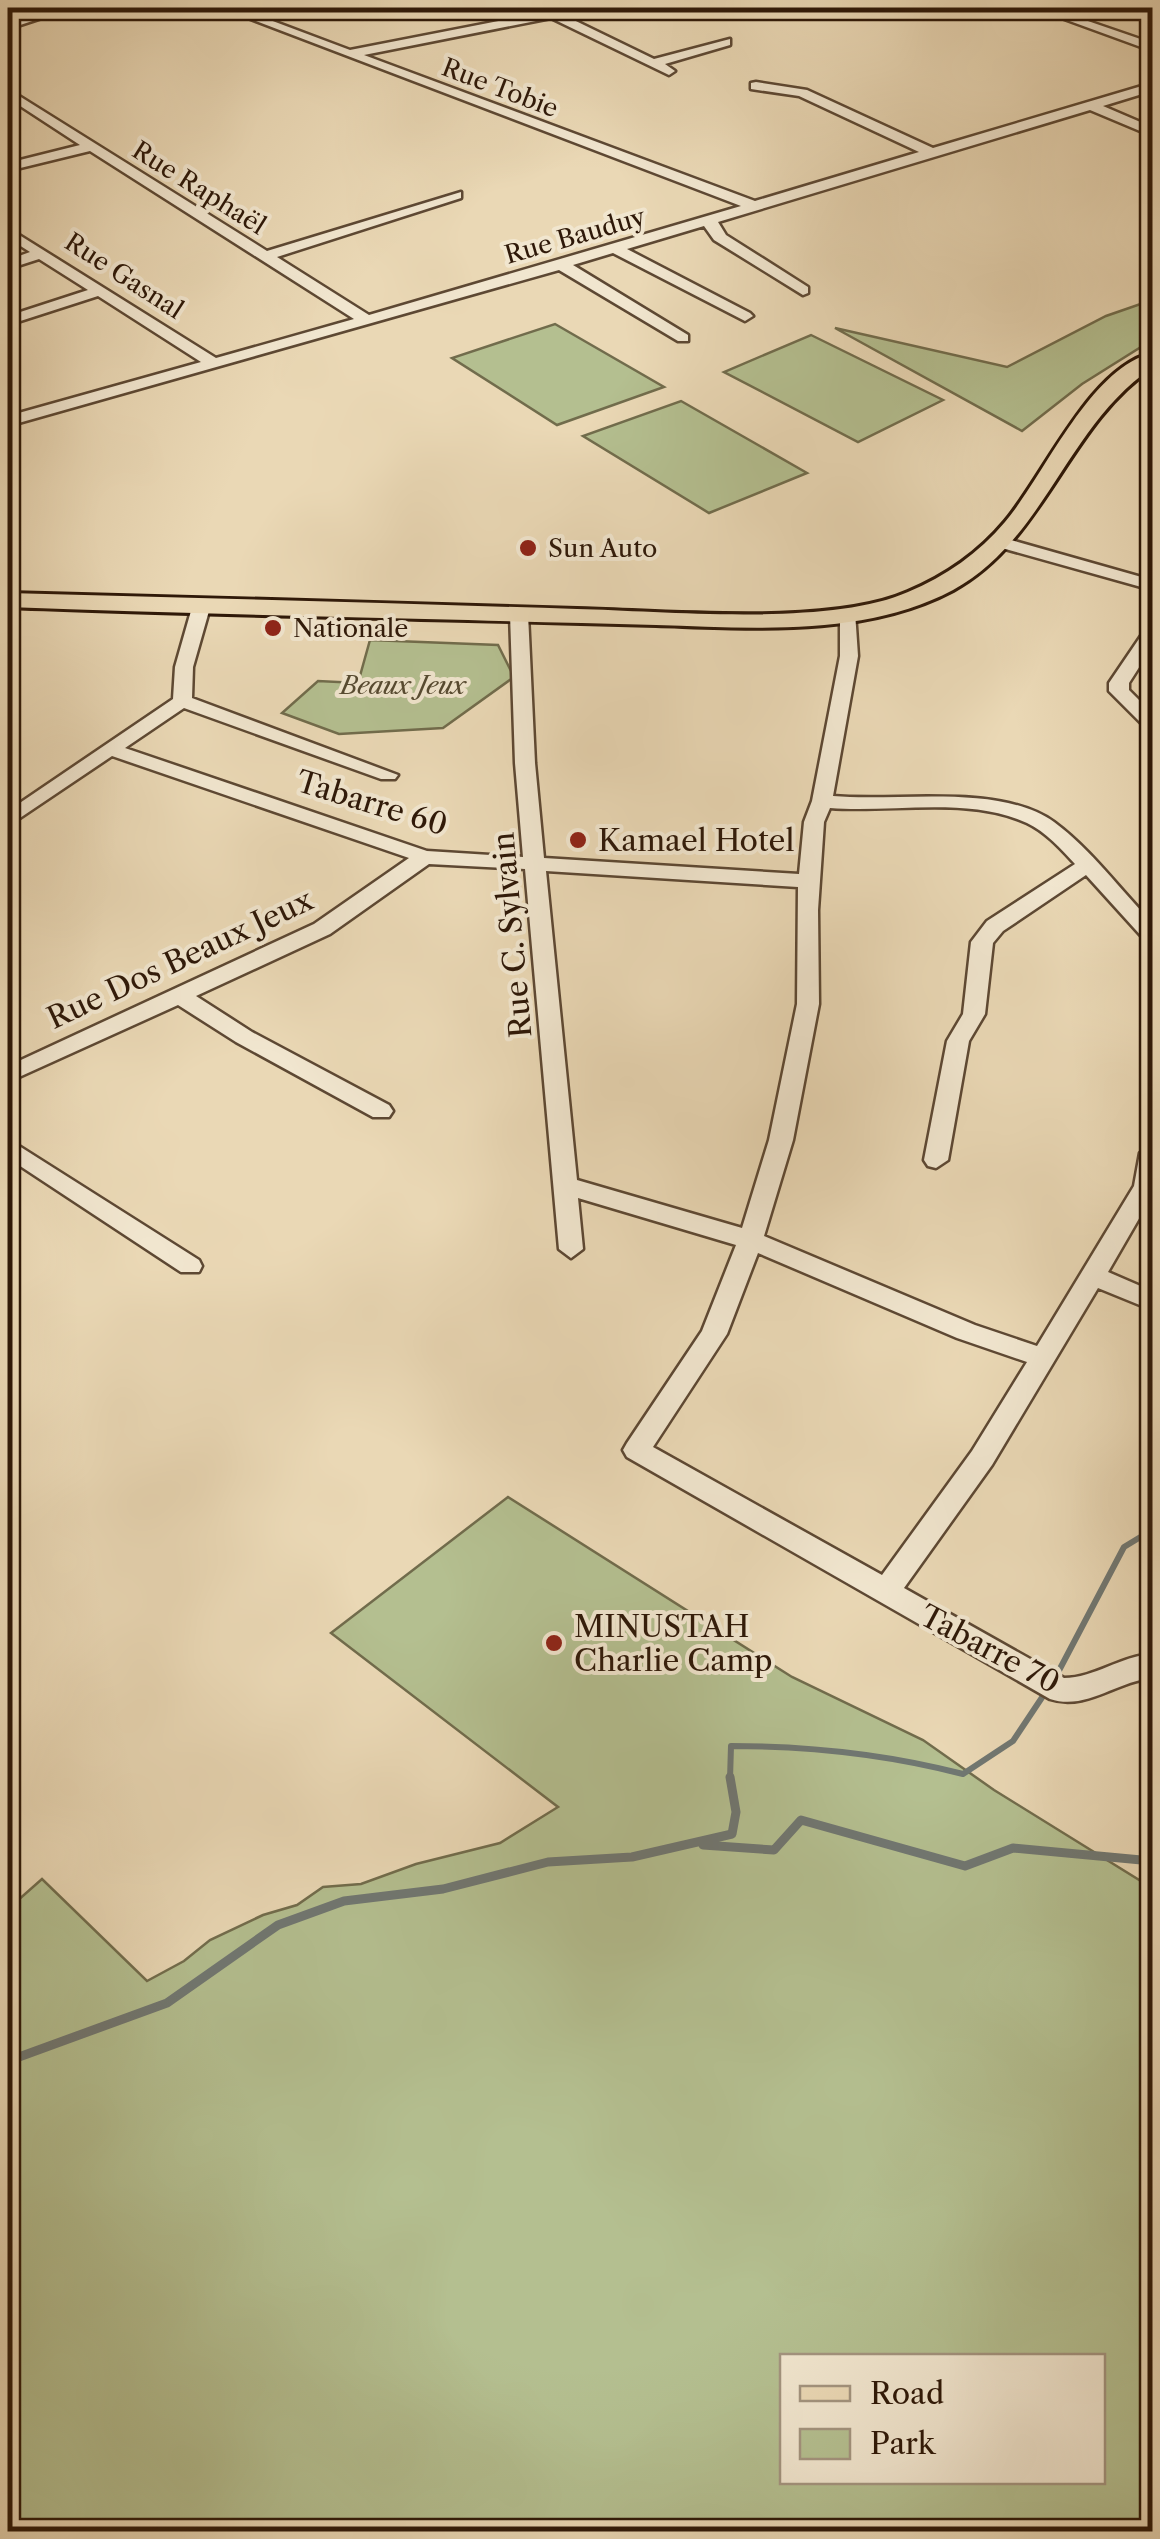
<svg xmlns="http://www.w3.org/2000/svg" width="1160" height="2539" viewBox="0 0 1160 2539" font-family="'Libre Caslon Text',serif">
	<style>
		.green { fill: #b4bf90; stroke: #716c4c; stroke-width: 2.5; fill-rule: evenodd }
		.lines { fill: none; stroke-linecap: round; stroke-linejoin: round }
		.stream-far1 { stroke: #707772; stroke-width: 6 }
		.stream { stroke: #707772; stroke-width: 9 }
		.minor-casing { stroke: #5d4833; stroke-width: 5 }
		.major-casing { stroke: #2e1808; stroke-width: 6 }
		.minor { fill: #f1e6cf; fill-rule: evenodd }
		.major { fill: #ead8b5; fill-rule: evenodd }
		.poi-dot { fill: #8f2418; stroke: #f1e6cf; stroke-width: 4 }
		.labels { text-anchor: middle; dominant-baseline: central; stroke-width: 8; stroke-linejoin: round; paint-order: stroke }
		.far-street-label { font-size: 25px; fill: #2e1808; stroke: #f1e6cf }
		.far-poi-label { font-size: 25px; fill: #2e1808; stroke: #f1e6cf; text-anchor: start }
		.far-park-label { font-size: 25px; font-style: italic; fill: #564a31; stroke: #f1e6cf }
		.street-label { font-size: 30px; fill: #2e1808; stroke: #f1e6cf }
		.poi-label { font-size: 30px; fill: #2e1808; stroke: #f1e6cf; text-anchor: start }
	</style>
	<rect width="100%" height="100%" fill="#ead8b5"/>
	<filter id="stains"><feTurbulence type="fractalNoise" baseFrequency=".002" numOctaves="4"/><feColorMatrix values="0 0 0 0 .2 0 0 0 0 .09 0 0 0 0 .02 0 0 0 .5 -.17"/></filter>
	<radialGradient id="worn" r=".72"><stop offset=".6" stop-color="#630" stop-opacity="0"/><stop offset="1" stop-color="#630" stop-opacity=".3"/></radialGradient>
	<!-- green -->
	<path class="green" d="M1152,300V340L1082,384L1022,431L835,328L1007,367L1106,316Z
		M555,324L664,387L557,425L452,358Z
		M811,335L943,400L858,442L724,372Z
		M681,401L807,473L709,513L583,436Z
		M370,640L498,645L514,677L443,728L339,734L282,713L318,681L358,683Z
		M508,1497L792,1677L923,1740L994,1790L1152,1888V2531H8V1909L42,1879L147,1981L184,1961L210,1940L263,1915L297,1905L323,1887L361,1884L416,1864L500,1843L558,1807L331,1633ZM1102,2356V2482H782V2356Z"/>
	<g class="lines">
		<!-- stream-far1 -->
		<path class="stream-far1" d="M1054,1680L1124,1547L1152,1530
			M730,1779L731,1746C810,1746 886,1754 963,1774L1013,1741L1047,1690"/>
		<!-- stream -->
		<path class="stream" d="M703,1845L774,1850L801,1820L965,1866L1013,1848L1152,1861
			M8,2061L167,2003L278,1925L344,1901L443,1889L548,1862L632,1857L732,1834L736,1812L730,1777"/>
		<!-- minor casing -->
		<g class="minor-casing">
			<path id="minor" d="M55,8H72L8,29V21Z
				M222,8H238L350,50L540,13L534,8H549L654,59L730,39V45L665,64L675,71L669,75L551,18L364,55L755,201L919,152L799,96L751,89V83L756,82L807,90L933,148L1152,83V91L1103,106L1152,127V136L1090,110L718,222L726,235L808,287V293L803,295L714,240L704,226L627,249L750,313L753,316L745,321L613,253L573,265L688,335V341H678L559,270L8,426V416L201,362L98,296L8,325V316L88,290L39,259L8,269V260L30,252L8,238V228L216,358L354,319L90,151L8,171V163L80,145L8,98V89L267,251L461,192V198L277,257L369,315L741,206Z
				M1034,8H1050L1152,43V51Z
				M997,536L1152,580V590L991,545L988,541Z
				M202,599L211,604L193,667L192,698L398,775L395,779H381L184,708L125,748L427,851L523,857L515,763L510,614L519,608L528,614L535,763L544,858L799,874L804,822L812,801L840,656V616L849,610L855,612L858,656L833,796C898,802 999,783 1054,822C1092,850 1120,890 1152,922V941L1144,939L1086,875L1003,931L993,943L985,1014L969,1041L948,1160L936,1168L928,1166L924,1160L947,1041L963,1014L971,942L987,921L1075,864C1061,849 1046,832 1027,823C969,796 892,813 830,808L824,822L818,910L819,1004L793,1140L764,1236L975,1325L1037,1346L1134,1186L1140,1153L1152,1145V1196L1108,1272L1152,1291V1310L1098,1288L992,1465L904,1588L1064,1678C1094,1678 1121,1656 1152,1654V1678C1117,1681 1086,1711 1050,1699L627,1457L623,1450L627,1443L702,1331L736,1245L578,1198L583,1249L571,1258L559,1249L525,869L429,864L330,934L196,996L252,1032L389,1105L393,1111L389,1117H373L236,1042L178,1005L8,1082V1066L314,924L409,858L112,756L8,826V811L173,699L175,667L193,604ZM546,871L798,887L797,1004L769,1140L742,1228L577,1180ZM758,1253L957,1338L1027,1362L972,1451L882,1575L653,1447L727,1334Z
				M1152,628V647L1129,683V690L1152,713V729L1145,727L1109,691V683L1145,630Z
				M8,1139L199,1260L202,1266L199,1272H181L8,1158Z"/>
		</g>
		<!-- major casing -->
		<g class="major-casing">
			<path id="major" d="M1152,353V368C1067,425 1045,540 953,590C865,637 753,628 656,625C593,623 531,622 468,620C314,616 161,613 8,607V593C198,598 387,603 577,609C665,611 829,627 908,592C946,576 979,553 1005,522C1045,475 1089,369 1152,353Z"/>
		</g>
		<!-- minor -->
		<use href="#minor" class="minor"/>
		<!-- major -->
		<use href="#major" class="major"/>
	</g>
	<!-- markers -->
	<g class="poi-dot">
		<circle cx="528" cy="548" r="10"/>
		<circle cx="273" cy="628" r="10"/>
		<circle cx="578" cy="840" r="10"/>
		<circle cx="554" cy="1643" r="10"/>
	</g>
	<g class="labels">
		<!-- far-street labels -->
		<g class="far-street-label">
			<text transform="translate(500 88) rotate(21)">Rue Tobie</text>
			<text transform="translate(199 188) rotate(32)">Rue Raphaël</text>
			<text transform="translate(575 236) rotate(-16)">Rue Bauduy</text>
			<text transform="translate(124 276) rotate(33)">Rue Gasnal</text>
		</g>
		<!-- far-poi labels -->
		<g class="far-poi-label">
			<text x="548" y="548">Sun Auto</text>
			<text x="293" y="628">Nationale</text>
		</g>
		<!-- far-park labels -->
		<g class="far-park-label">
			<text x="403" y="685">Beaux Jeux</text>
		</g>
		<!-- street labels -->
		<g class="street-label">
			<text transform="translate(372 803) rotate(17)">Tabarre 60</text>
			<text transform="translate(512 935) rotate(-95)">Rue C. Sylvain</text>
			<text transform="translate(180 959) rotate(-25)">Rue Dos Beaux Jeux</text>
			<text transform="translate(990 1649) rotate(28)">Tabarre 70</text>
		</g>
		<!-- poi labels -->
		<g class="poi-label">
			<text x="598" y="840">Kamael Hotel</text>
			<text x="574" y="1626">MINUSTAH<tspan x="574" dy="34">Charlie Camp</tspan></text>
		</g>
	</g>
	<!-- margin -->
	<rect width="1160" height="2539" fill="none" stroke="#ead8b5" stroke-width="40"/>
	<rect x="10" y="10" width="1140" height="2519" fill="none" stroke="#2e1808" stroke-width="5"/>
	<rect x="20" y="20" width="1120" height="2499" fill="none" stroke="#2e1808" stroke-width="2.5"/>
	<!-- legend -->
	<rect x="780" y="2354" width="325" height="130" fill="#f1e6cf" stroke="#a3947f" stroke-width="2.5"/>
	<rect x="800" y="2386" width="50" height="15" fill="#ead8b5" stroke="#a3947f" stroke-width="2.5"/>
	<text x="870" y="2404" font-size="30" fill="#2e1808">Road</text>
	<rect x="800" y="2429" width="50" height="30" fill="#b4bf90" stroke="#a3947f" stroke-width="2.5"/>
	<text x="870" y="2454" font-size="30" fill="#2e1808">Park</text>
	<rect width="100%" height="100%" filter="url(#stains)"/>
	<rect width="100%" height="100%" fill="url(#worn)"/>
</svg>
